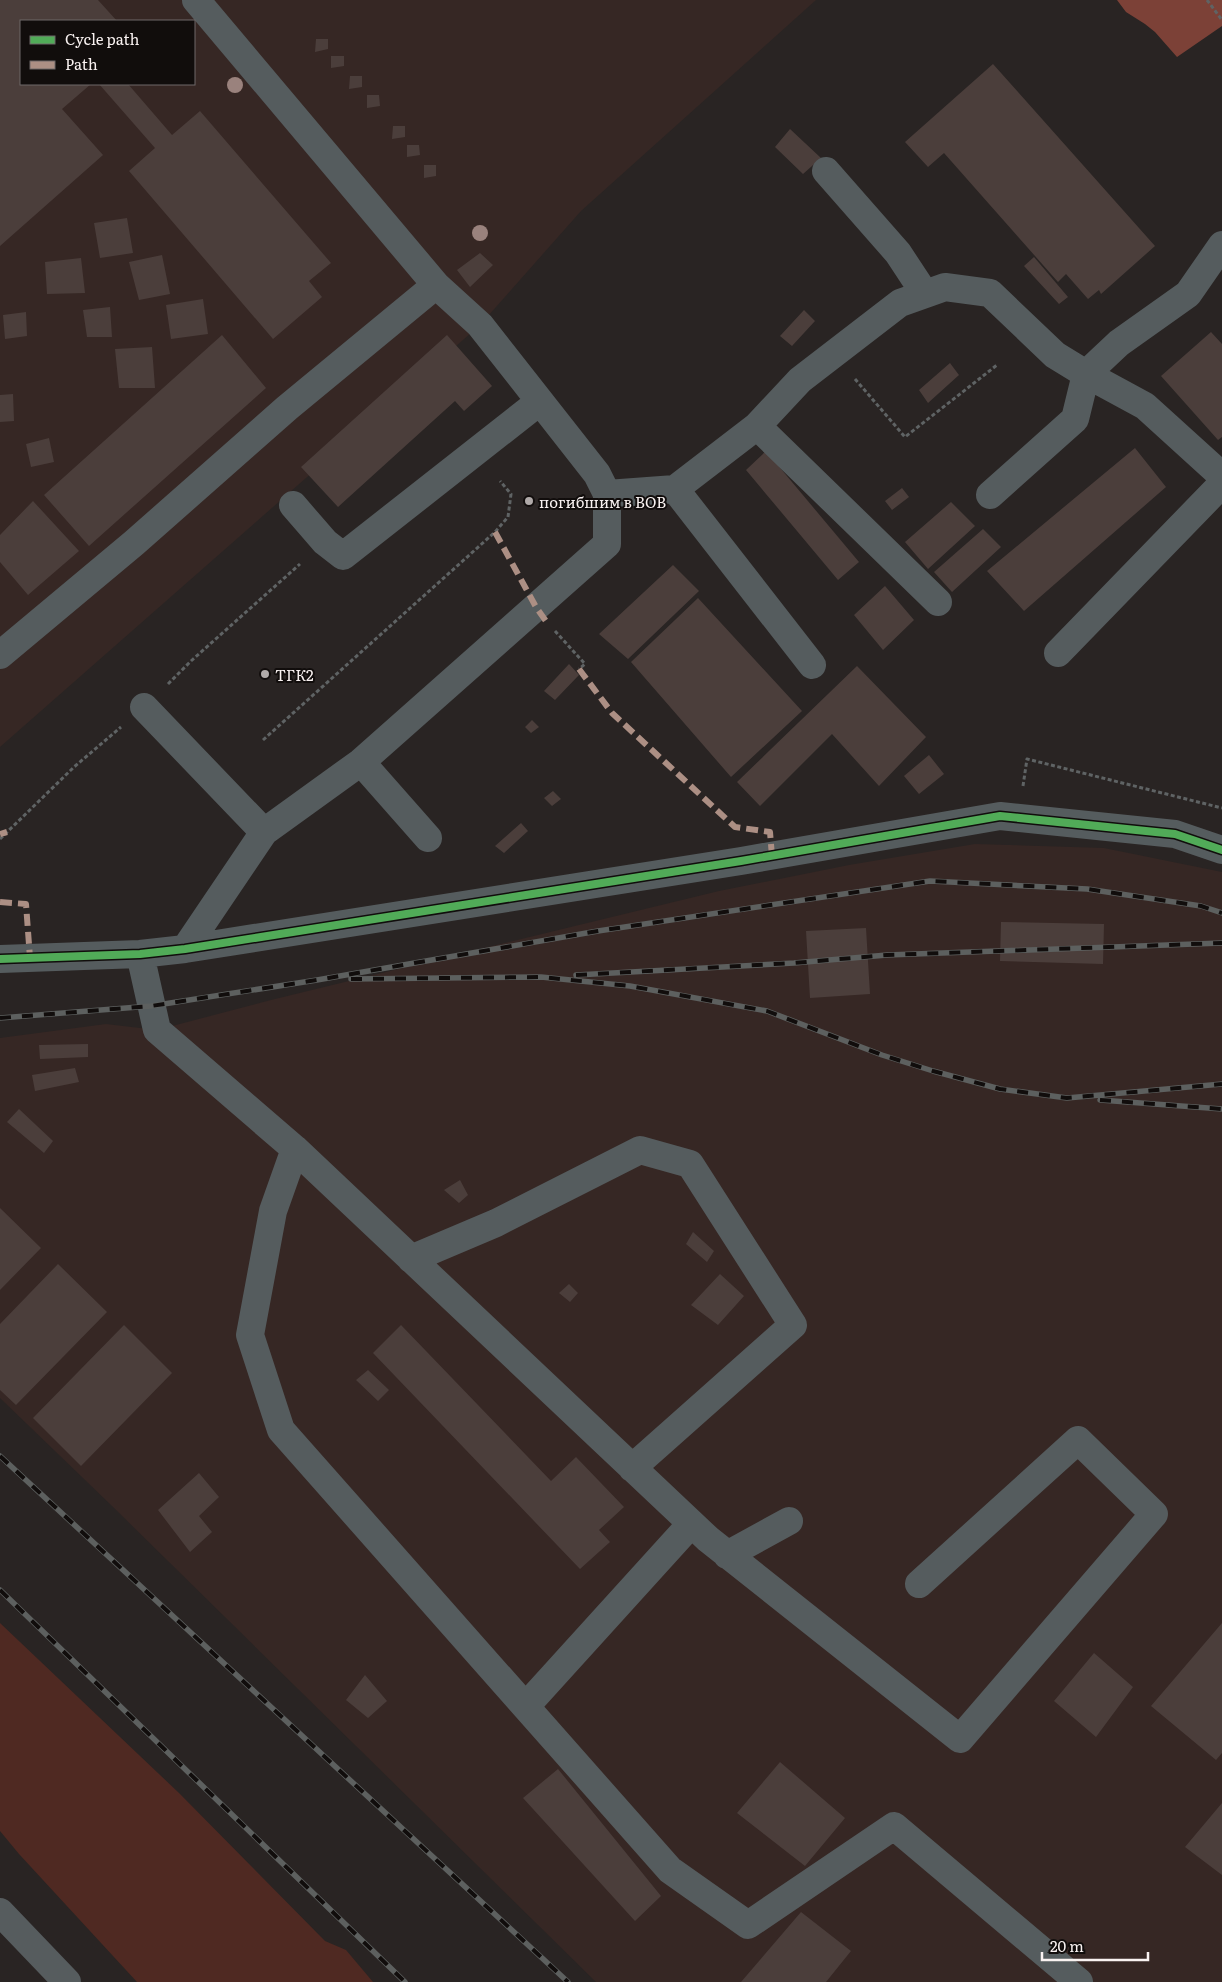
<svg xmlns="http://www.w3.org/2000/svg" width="1222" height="1982" viewBox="0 0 1222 1982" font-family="Literata,serif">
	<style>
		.built { fill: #362724; fill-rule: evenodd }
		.green { fill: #4f2922 }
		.water { fill: #7c4137 }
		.building { fill: #4b3e3b }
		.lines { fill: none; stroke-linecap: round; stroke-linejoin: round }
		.path { stroke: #5f6364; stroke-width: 3; stroke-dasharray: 4 2.5; stroke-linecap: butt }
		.minor { stroke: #555c5e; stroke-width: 28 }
		.major { stroke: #565c5e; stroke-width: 28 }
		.rail-casing { stroke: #5d605f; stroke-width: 5.5 }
		.rail { stroke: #110d0c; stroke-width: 4; stroke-dasharray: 11; stroke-linecap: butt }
		.quiet { stroke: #ac8f84; stroke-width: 6; stroke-dasharray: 12 6; stroke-linecap: butt }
		.cycleway-casing { stroke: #110d0c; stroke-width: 11 }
		.cycleway { stroke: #51ab58; stroke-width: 8 }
		.tree { fill: #9a827d }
		.poi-dot { fill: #b0aaa9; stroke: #110d0c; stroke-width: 2 }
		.labels { text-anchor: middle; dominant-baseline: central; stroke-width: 4; stroke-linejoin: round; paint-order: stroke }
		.poi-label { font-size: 15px; fill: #f9f2f1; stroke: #110d0c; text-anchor: start }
	</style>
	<rect width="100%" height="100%" fill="#292423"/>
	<!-- built -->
	<path class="built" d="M0,0H816L581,211L480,325L0,747ZM21,21H194V84H21Z
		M975,844L1104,848L1222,872V1982H596L111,1505L0,1398V1038L106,1024L157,1030L271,1000L719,891L849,865Z"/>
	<!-- green -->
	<path class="green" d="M0,1623L179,1793L325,1941L346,1950L373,1982H137L19,1854L0,1831Z"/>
	<!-- water -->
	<path class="water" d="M1117,0H1222V26L1177,57L1155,32L1145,24L1126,12Z"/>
	<!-- building -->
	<path class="building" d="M0,0H98L117,21H21V84H91L62,109L103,155L0,246Z
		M316,39H328V49L315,52Z
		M331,56H344V66L331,68Z
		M993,64L1155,246L1101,294L1099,290L1088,299L1066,274L1058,282L944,153L928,167L905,142Z
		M350,76H362V87L349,89Z
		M99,84H128L172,135L200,111L331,263L309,281L322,297L273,339L129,171L155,148Z
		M367,95H379L380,106L367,108Z
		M393,126H405V137L392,139Z
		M790,129L821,158L803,174L775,147Z
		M407,145H419L420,155L407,157Z
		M424,165H436V176L424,178Z
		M127,218L133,253L100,258L94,223Z
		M480,253L493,265L470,287L457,270Z
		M162,255L170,294L139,300L129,262Z
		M1034,257L1068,297L1059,304L1024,266Z
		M81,258L85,293L47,294L45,262Z
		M203,299L208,334L171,339L166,305Z
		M110,307L112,337H87L83,310Z
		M804,310L815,321L792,346L780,336Z
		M26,312L27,336L5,339L3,315Z
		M1211,332L1222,344V437L1218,440L1161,376Z
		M222,335L266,388L89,546L44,495Z
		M447,335L492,386L464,411L455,401L338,507L301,467Z
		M152,347L155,388H119L115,349Z
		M950,363L959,375L928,403L919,390Z
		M13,394L14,421L0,422V395Z
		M49,438L54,462L31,467L26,444Z
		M1135,448L1166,487L1024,611L987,571Z
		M766,451L859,562L838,580L746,470Z
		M902,488L909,497L892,510L885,501Z
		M33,501L79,551L28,595L0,562V535Z
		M951,502L975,526L928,569L905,542Z
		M983,529L1001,547L952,592L934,572Z
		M673,565L699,591L628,659L599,634Z
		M885,586L914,620L883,650L854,615Z
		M698,598L802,711L731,777L631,662Z
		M569,664L579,675L555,700L544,691Z
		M857,666L926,737L879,786L832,734L760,806L737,782Z
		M532,720L539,727L531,733L525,727Z
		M929,755L944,774L919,794L904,776Z
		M553,791L561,799L552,806L544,798Z
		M521,823L528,831L504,853L495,846Z
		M1001,922L1104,924L1103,964L1000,961Z
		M866,928L870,994L810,998L806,931Z
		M88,1044V1057L40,1059L39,1045Z
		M75,1068L79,1082L35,1091L32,1075Z
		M19,1109L53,1141L44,1153L7,1122Z
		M460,1180L468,1195L459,1203L444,1190Z
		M0,1208L41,1248L0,1290Z
		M693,1232L714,1251L707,1262L686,1244Z
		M58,1264L107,1312L16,1405L0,1390V1324Z
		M720,1274L744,1296L718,1325L691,1305Z
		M569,1284L578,1293L570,1302L559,1293Z
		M124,1325L172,1373L81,1466L33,1418Z
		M401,1325L551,1481L576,1457L624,1507L599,1530L610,1542L580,1569L373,1353Z
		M368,1370L389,1390L378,1401L356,1380Z
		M199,1473L219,1497L199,1516L212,1532L190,1552L158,1510Z
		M1222,1623V1753L1216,1760L1151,1706Z
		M1094,1653L1133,1687L1096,1737L1054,1701Z
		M365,1675L387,1701L368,1718L346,1700Z
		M780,1762L845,1818L805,1866L737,1813Z
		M558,1769L661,1896L635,1921L523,1798Z
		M1222,1803V1875L1185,1847Z
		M801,1912L851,1951L826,1982H741Z"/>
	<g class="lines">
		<!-- path -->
		<path class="path" d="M1207,0L1222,20
			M855,379L905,437L997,365
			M555,631L585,664L579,669
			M168,684L191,661L300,564
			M263,740L495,532L508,517L511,494L500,481
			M1023,786L1027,759L1222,808
			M0,839L74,767L121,727"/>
		<!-- minor -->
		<path class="minor" d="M826,171L898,253L925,294
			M757,426L938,602
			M675,489L812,665
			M607,494L675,489L757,426L800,380L900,303L945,287L990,293L1055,355L1086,374L1145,406L1222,476
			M990,495L1075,419L1086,374L1119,343L1188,294L1222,245
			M293,505L325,542L343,556L539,402
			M1058,653L1222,484
			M0,655L134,543L287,408L436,285
			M144,707L264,832
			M361,762L428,838
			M185,949L264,832L361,762L607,544V494L597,474L480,325L436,285L196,0
			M140,954L157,1030L295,1149L708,1539L960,1739L1154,1514L1078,1440L919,1584
			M0,959L140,954L185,949L741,861L1000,816L1175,834L1222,850
			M295,1149L273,1211L250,1335L281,1430L670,1870L748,1925L894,1826L1079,1982
			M411,1259L496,1223L640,1150L690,1164L793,1325L632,1468
			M727,1555L789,1521
			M526,1706L691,1524"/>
		<!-- major -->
		<path class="major" d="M0,1912L67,1982"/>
		<!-- rail casing -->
		<g class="rail-casing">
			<path id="rail" d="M576,975L794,963L887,955L1222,943
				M351,979L541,977L630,986L767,1011L882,1055L933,1071L1000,1089L1067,1098L1222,1084
				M0,1018L151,1006L317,980L598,931L930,881L1087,889L1201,906L1222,913
				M1100,1100L1222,1109
				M0,1456L568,1982
				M0,1590L405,1982"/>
		</g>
		<!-- rail -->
		<use href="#rail" class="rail"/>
		<!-- quiet -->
		<path class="quiet" d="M495,532L536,607L548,624
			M579,669L612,713L735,827L770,832L772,856
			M0,834L7,832
			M0,902L26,904L30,958"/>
		<!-- cycleway casing -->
		<g class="cycleway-casing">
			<path id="cycleway" d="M0,959L140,954L185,949L741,861L1000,816L1175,834L1222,850"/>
		</g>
		<!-- cycleway -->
		<use href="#cycleway" class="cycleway"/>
	</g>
	<!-- trees -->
	<g class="tree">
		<circle cx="235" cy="85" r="8"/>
		<circle cx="480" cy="233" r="8"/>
	</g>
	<!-- markers -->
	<g class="poi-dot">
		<circle cx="529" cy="501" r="5"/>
		<circle cx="265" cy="674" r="5"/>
	</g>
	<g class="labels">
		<!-- poi labels -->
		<g class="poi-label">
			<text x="539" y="501">погибшим в ВОВ</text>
			<text x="275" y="674">ТГК2</text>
		</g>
	</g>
	<!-- legend -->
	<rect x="20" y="20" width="175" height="65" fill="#110d0c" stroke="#6e6968"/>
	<rect x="30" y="36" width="25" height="8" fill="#51ab58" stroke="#6e6968"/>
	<text x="65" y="45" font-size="15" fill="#f9f2f1">Cycle path</text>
	<rect x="30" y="61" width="25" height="8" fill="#ac8f84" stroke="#6e6968"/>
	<text x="65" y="70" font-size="15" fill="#f9f2f1">Path</text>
	<!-- scale -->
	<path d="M1042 1952v8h106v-8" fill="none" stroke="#f9f2f1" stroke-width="2.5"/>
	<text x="1050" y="1952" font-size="15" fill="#f9f2f1" stroke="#110d0c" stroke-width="4" paint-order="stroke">20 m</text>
</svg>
